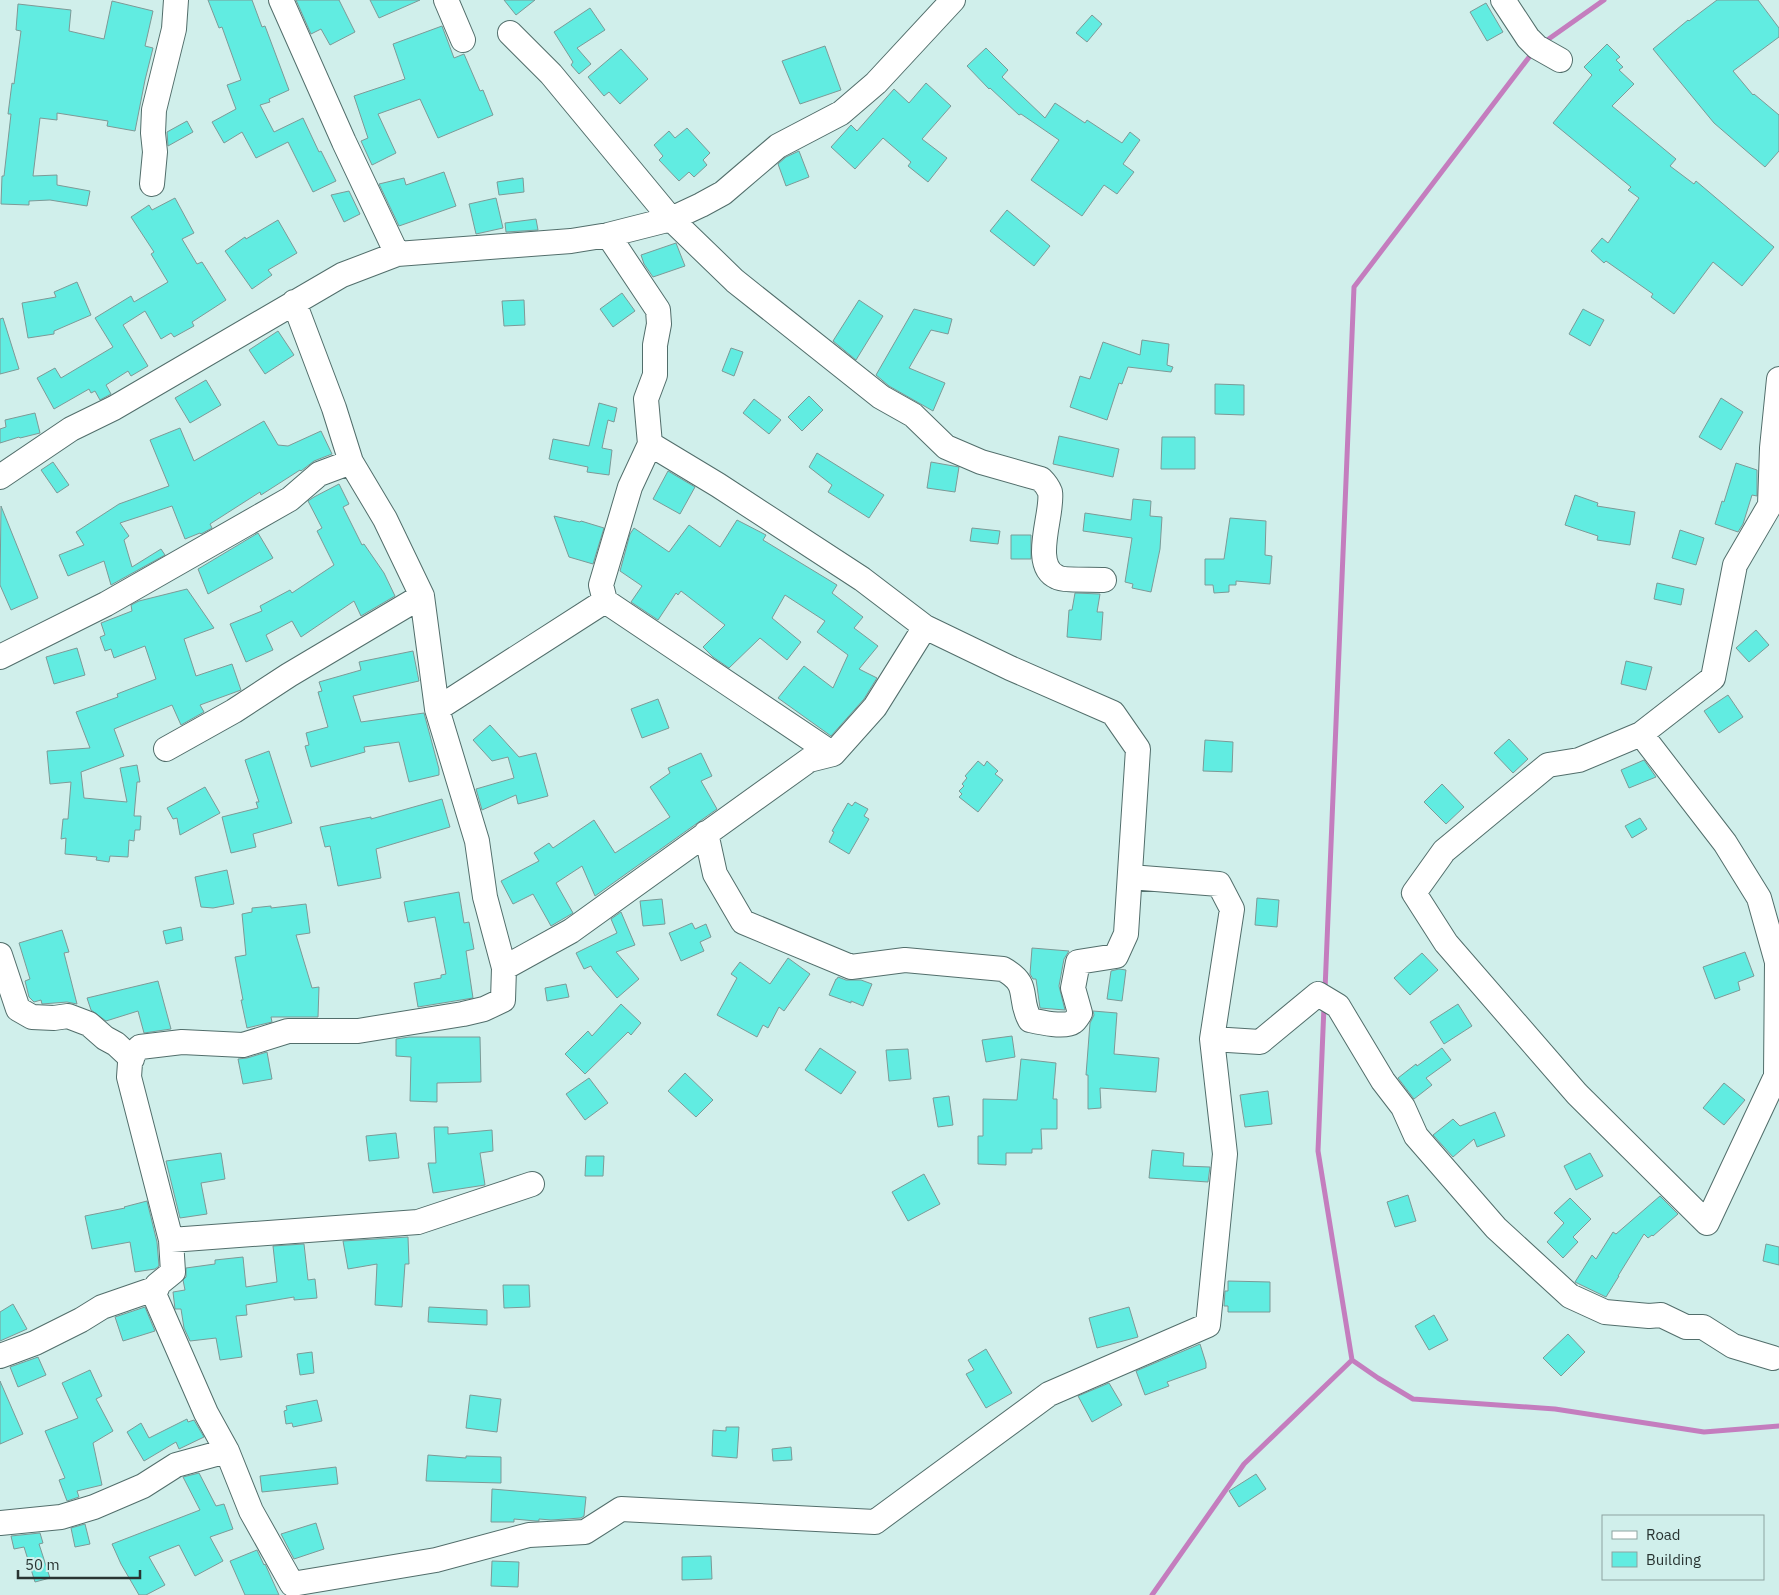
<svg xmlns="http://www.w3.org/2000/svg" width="1779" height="1595" viewBox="0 0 1779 1595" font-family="'IBM Plex Sans',sans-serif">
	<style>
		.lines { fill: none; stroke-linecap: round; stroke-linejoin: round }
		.stream { stroke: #c47dbe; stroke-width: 5 }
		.building { fill: #61ece1; stroke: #7d9a97 }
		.minor-casing { stroke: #526e6b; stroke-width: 26 }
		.minor { stroke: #fff; stroke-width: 24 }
	</style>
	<rect width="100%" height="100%" fill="#d0efeb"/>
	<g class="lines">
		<!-- stream -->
		<path class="stream" d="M1543,43L1604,0
			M1325,990L1354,287L1533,52
			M1352,1360L1378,1378L1413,1399L1555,1409L1704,1432L1779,1426
			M1152,1595L1244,1464L1352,1360L1318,1151L1324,1006"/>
	</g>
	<!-- building -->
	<path class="building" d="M208,0H252L262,27L265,26L289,90L269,99L270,102L260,105L274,132L303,118L319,152L321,151L336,181L313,192L288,142L256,158L242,132L224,143L212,122L236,109L227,85L241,80L222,27L219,28Z
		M296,0H339L355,32L330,45L321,29L311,34Z
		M370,0H420L379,18Z
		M504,0H535L516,15Z
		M1717,0H1758L1779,28V37L1733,71L1753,95L1754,94L1779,115V151L1765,167L1714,123L1653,49L1688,20L1689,21Z
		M112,1L153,11L145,46L153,48L145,80L135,131L107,126L108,121L57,113V120L40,118L33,176L57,175V185L90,191L87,206L50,200L29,201V205L1,204L2,176H4L11,114H8L12,83L14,84L21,31L16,30L18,4L71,10L69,31L104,39Z
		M1486,3L1503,32L1487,41L1470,12Z
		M590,8L605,30L577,48L591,64L579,74L571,65L573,62L554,32Z
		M1092,15L1102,24L1087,42L1076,33Z
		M442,26L454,58L464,54L480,91L483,90L493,115L438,138L420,99L378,114L396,153L372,165L361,141L368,138L354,96L405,79L393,44Z
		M1607,44L1620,57L1616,60L1623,67L1619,70L1634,84L1612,106L1676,159L1670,166L1694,184L1696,181L1774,247L1742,286L1713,262L1674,314L1651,297L1653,294L1606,261L1604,263L1591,251L1602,238L1608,243L1639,198L1628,190L1631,187L1553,123L1592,75L1584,67Z
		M825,46L841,90L800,104L782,61Z
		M986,48L1008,70L1002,77L1045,118L1055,103L1085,123L1087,120L1122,143L1130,132L1140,140L1123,164L1134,172L1117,194L1104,185L1082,216L1031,180L1059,140L1021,114L1019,115L990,88L989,89L967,66Z
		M621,49L648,79L620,104L609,92L604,96L588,77Z
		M926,83L951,106L922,139L947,158L928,182L908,166L911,162L883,138L855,169L831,147L851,125L857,131L894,89L909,103Z
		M187,121L193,132L168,146L167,132Z
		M687,128L710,153L703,160L707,165L694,177L689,172L679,181L659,160L663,156L654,145L669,131L675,138Z
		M799,151L809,177L786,186L778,164L786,157Z
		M444,172L456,206L399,226L379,184L404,178L406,185Z
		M523,178L524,192L499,195L497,182Z
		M349,191L360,214L344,222L331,195Z
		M175,198L194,233L182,239L197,264L202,262L226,300L192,322L194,326L174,337L171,333L161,339L145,311L123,325L148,366L131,376L128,371L106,385L111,394L100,400L95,391L91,393L89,389L54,409L37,378L55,368L61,378L113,347L95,318L131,296L134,302L168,282L151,254L154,252L131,217L149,205L152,210Z
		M496,198L503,228L476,234L469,204Z
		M1007,210L1050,246L1034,266L990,231Z
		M536,219L538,230L506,232L505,223Z
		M278,220L297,253L268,270L272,275L252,289L225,251L245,237L246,239Z
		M676,243L685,266L653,277L644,264L641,255Z
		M77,282L91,315L54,331V334L28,338L22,303L56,297L54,292Z
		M622,293L635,311L613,327L600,309Z
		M524,300L525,325L504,326L502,301Z
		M859,300L883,316L856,360L833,341Z
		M914,309L952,319L948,334L931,330L909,368L945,383L933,411L889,386L876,375Z
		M1583,309L1604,320L1590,346L1569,334Z
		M3,318L19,369L0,374V319Z
		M278,331L294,355L265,374L249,350Z
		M1142,340L1169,344L1167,365L1173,367L1171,372L1128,367L1122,384L1119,383L1107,420L1070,407L1080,376L1090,379L1103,342L1140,355Z
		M731,348L743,352L734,376L722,371Z
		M206,380L221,405L190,423L175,398Z
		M1215,384L1244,385V415L1215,414Z
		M809,396L823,410L802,431L788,417Z
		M1721,398L1743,412L1721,450L1699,437Z
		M754,399L781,420L769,434L743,413Z
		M599,403L617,408L614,422L608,420L602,448L612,450L609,475L587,472L588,467L549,459L553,439L589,446Z
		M35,413L40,433L20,438L19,437L0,443V429L6,427L5,420Z
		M264,421L278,445L288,446L321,431L332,454L314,461L301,471L300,470L261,495L260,492L210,524L212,528L201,534L200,533L185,539L172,506L120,523L129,536L124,540L132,567L161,549L165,555L111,585L104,561L68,576L59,555L84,545L76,532L119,504L169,486L150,440L180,428L194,461Z
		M1059,436L1119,449L1113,477L1053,464Z
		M1162,437H1195V469H1161Z
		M817,453L884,495L869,518L828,492L832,485L809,467Z
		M53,462L69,485L57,493L41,470Z
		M931,462L959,467L955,492L927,488Z
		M1736,463L1757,470V496L1752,495L1743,524L1738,532L1715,524L1722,501L1724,502Z
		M668,471L695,487L680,514L653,499Z
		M339,484L349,504L343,507L362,545L364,544L384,573L395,596L361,616L354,601L301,637L292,621L266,635L273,650L246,662L230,624L262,611L260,606L290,590L292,593L334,565L317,531L322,528L308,501L314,497Z
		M1575,495L1598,503L1597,506L1635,512L1630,545L1597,540L1598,536L1565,525Z
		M1133,499L1151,501L1150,516L1162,517L1160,549L1151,592L1132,588L1133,584L1125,582L1132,538L1083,531L1085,513L1131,520Z
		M1,506L38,598L11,610L0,585Z
		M554,516L580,522L581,521L604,528L593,564L569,557Z
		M1230,518L1266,521L1265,555L1272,556L1270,584L1236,581V585H1229V592L1214,593L1213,585H1205V559H1224Z
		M737,520L766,535L763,540L837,585L832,593L863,617L854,628L878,646L859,669L877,678L864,699L831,736L778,698L804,666L833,688L848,655L817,632L825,621L785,595L772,618L801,642L787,660L760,638L729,668L713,657L703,647L725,625L681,591L678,595L676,593L658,620L631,602L642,586L620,571L630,534L634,528L669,552L689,525L720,547Z
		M972,528L1000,531L998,544L970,541Z
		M1680,530L1704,538L1696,565L1672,558Z
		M258,533L273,558L208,594L198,569Z
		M1011,535H1031V559H1011Z
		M1657,583L1684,589L1681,605L1654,599Z
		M187,589L214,628L184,639L196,676L232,664L241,690L200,705L204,712L181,725L172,705L114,729L124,756L81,772L84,798L127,802L120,768L137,765L140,782H137L134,816H141L140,830H135L134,841L129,840L128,857L110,856L109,862L96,860L97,857L65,854L66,838L61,839L63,819H68L71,782L50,784L47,751L90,748L76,712L118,697L117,694L156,679L145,646L114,658L111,649L105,651L100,637L105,635L101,623L132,611L131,605L139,601Z
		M1075,593L1100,594L1097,612H1103L1101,640L1067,637L1069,610H1072Z
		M1756,630L1769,645L1749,662L1736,648Z
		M77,648L85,675L54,684L46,657Z
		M413,651L419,681L353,696L361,722L424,713L439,769V775L409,782L399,742L364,747L365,752L311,767L305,746L309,745L306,733L328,727L318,692L322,691L319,682L361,670L359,662Z
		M1626,661L1652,667L1646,690L1621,684Z
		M1728,695L1743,717L1719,733L1704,711Z
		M658,699L669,728L642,738L631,709Z
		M490,725L519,757L536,753L548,796L518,804L516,795L482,810L476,789L514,778L508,757L492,761L473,740Z
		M1509,739L1528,759L1513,773L1494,753Z
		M1205,740L1233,742L1232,772L1203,771Z
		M269,751L292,823L253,834L256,847L231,853L222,817L258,808L256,802H259L245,760Z
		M701,753L712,776L701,781L717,809L595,896L582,866L556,883L573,913L551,926L533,894L513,904L501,881L539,861L534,853L549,843L553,848L594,820L615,853L670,817L650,787L670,773L668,768Z
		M1644,760L1656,777L1629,788L1621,770Z
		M978,761L984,766L987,761L998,771L995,774L1003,780L978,812L959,797L962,794L959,791L964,786L962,784L967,778L965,776Z
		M1442,784L1464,807L1446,824L1424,802Z
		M205,787L220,813L180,835L177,818L173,819L167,808Z
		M442,799L450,827L376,849L381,878L338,886L330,846L325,847L320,827L371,817V819Z
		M855,802L868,809L864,816L869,819L849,854L829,842L834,832L832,831L848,803L852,806Z
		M1640,818L1647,829L1632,838L1625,826Z
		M227,870L234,904L213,908L201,907L195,877Z
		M459,892L464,923L469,922L474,949L466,951L473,998L418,1007L414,983L441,978V975L446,974L435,917L408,922L404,902Z
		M1257,898L1279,900L1277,927L1255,925Z
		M662,899L665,924L643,926L640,901Z
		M306,904L310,933L296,935L312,988L319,987L318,1017H271L272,1022L247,1028L241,1000H243L235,957L246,955L242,914L252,912V908L271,906V908Z
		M621,912L635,945L616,952L639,979L617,998L593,970L591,966L584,969L576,953L617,933L611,919Z
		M692,923L695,929L706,924L711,937L700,942L704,951L681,961L669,933Z
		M181,927L183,940L166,944L163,931Z
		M62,930L69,952L64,953L77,1004L67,1002L42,1004L41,1000L34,1002L29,997L25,981L30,979L19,943Z
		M1032,948L1069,951L1064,959L1059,986L1065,1010L1040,1008L1036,979H1033L1030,974Z
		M1745,952L1754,976L1738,982L1740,990L1715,999L1703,967Z
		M1422,953L1438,970L1410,995L1394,978Z
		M788,958L810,974L784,1011L779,1007L768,1028L763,1025L757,1037L717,1015L737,978L731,974L740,962L770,984Z
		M1119,969L1126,970L1122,1001L1107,999L1111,971Z
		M838,977L846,980H861L872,984L863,1006L851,1001V1003L829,995L836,979H837Z
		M158,981L171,1029L144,1033L138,1011L106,1021L91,1010L87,998Z
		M566,984L569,997L547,1001L545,988Z
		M621,1004L641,1023L631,1035L628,1032L585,1074L565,1054L588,1031L592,1036Z
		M1458,1004L1472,1026L1444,1044L1430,1022Z
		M1093,1011L1117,1013L1114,1054L1159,1058L1156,1092L1100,1088L1101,1108L1088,1109V1075H1086L1090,1023L1094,1015Z
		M1012,1036L1015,1057L986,1062L982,1040Z
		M409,1037H480L481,1082L437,1083V1102L410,1101L411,1057L396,1056V1039Z
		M820,1048L856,1072L841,1094L805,1070Z
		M1442,1048L1451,1060L1426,1078L1432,1085L1414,1099L1398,1078L1416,1064L1417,1066Z
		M908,1049L911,1079L889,1081L886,1050Z
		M267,1052L272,1079L243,1084L238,1059L247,1058Z
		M1021,1059L1056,1063L1053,1099H1057V1129H1041L1042,1149H1032V1153H1006V1165L978,1164V1136H983V1099L1017,1100Z
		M685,1073L713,1100L696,1117L668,1091Z
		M589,1078L608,1103L585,1120L566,1094Z
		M1724,1083L1745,1100L1724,1125L1703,1108Z
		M1268,1091L1272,1124L1245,1127L1240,1095Z
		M949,1096L953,1125L938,1127L933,1098Z
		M1495,1112L1505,1136L1477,1147L1474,1139L1453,1157L1433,1135L1453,1119L1460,1126Z
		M434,1127H448V1134L492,1130L493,1151L480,1153L485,1185L433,1193L428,1163H436Z
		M396,1133L399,1158L369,1161L366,1136Z
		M1152,1150L1184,1153L1183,1166L1210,1167L1208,1182L1149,1178Z
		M221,1153L225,1179L201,1183L207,1214L180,1218L166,1161Z
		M1590,1153L1603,1176L1576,1190L1564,1166Z
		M586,1156H604L603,1176H585Z
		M924,1174L940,1204L908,1221L892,1192Z
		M1408,1195L1416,1221L1395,1227L1387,1202Z
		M1660,1196L1678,1214L1653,1236L1652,1235L1648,1238L1644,1234L1618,1276H1619L1606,1297L1575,1282L1592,1255L1596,1259L1613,1232L1616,1234Z
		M1570,1198L1591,1219L1573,1237L1578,1242L1563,1258L1547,1242L1564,1223L1554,1213Z
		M147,1201L157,1242L159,1266L155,1269L135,1272L130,1242L92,1249L85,1216L125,1208L124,1207Z
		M408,1237L409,1264H405L402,1307L375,1305L377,1264L348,1269L343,1241Z
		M304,1244L308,1280L315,1279L317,1298L294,1300V1297L246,1305L247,1315L236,1316L242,1357L220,1360L216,1338L190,1341L184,1328L181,1309H175L173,1292L185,1290L183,1280L186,1277V1268L215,1264V1260L243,1257L246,1287L277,1282L273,1246Z
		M1766,1244L1779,1247V1265L1763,1261Z
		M1228,1281L1270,1282V1312H1228V1306H1224L1225,1291H1228Z
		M503,1285H529L530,1307L504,1308Z
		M13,1304L27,1329L0,1341V1312Z
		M145,1307L155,1331L123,1341L115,1317Z
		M429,1307L487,1310V1325L428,1322Z
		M1129,1307L1138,1337L1097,1348L1089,1318Z
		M1434,1315L1448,1340L1429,1350L1415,1326Z
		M1568,1334L1585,1352L1561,1376L1543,1358Z
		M1200,1344L1206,1363V1368L1167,1382L1169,1386L1145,1395L1136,1371Z
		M986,1349L1012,1393L986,1408L966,1374L974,1370L968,1360Z
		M312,1352L314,1373L300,1375L297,1354Z
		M38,1357L46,1375L18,1387L10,1367Z
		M90,1370L102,1396L96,1399L113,1431L93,1443L102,1485L77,1491L79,1497L67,1501L59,1480L65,1478L45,1431L78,1418L62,1383Z
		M0,1381L23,1434L0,1444Z
		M1109,1383L1122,1405L1092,1422L1078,1396Z
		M470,1395L501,1399L497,1432L466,1428Z
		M317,1400L322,1421L293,1427L292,1423L286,1424L284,1411L287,1410L286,1406Z
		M187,1419L188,1422L194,1420L204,1437L179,1449L176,1442L144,1461L127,1432L141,1423L149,1438Z
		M726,1427H739L737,1458L712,1456L713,1430L726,1431Z
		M791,1447L792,1460L773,1461L772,1449Z
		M428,1455L466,1458V1456L501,1457V1483L426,1481Z
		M336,1467L338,1484L262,1492L260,1476Z
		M199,1473L216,1506L224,1504L233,1529L210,1537L223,1561L195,1576L179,1545L149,1557L165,1585L146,1595H139L121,1564L112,1544L200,1510L183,1477Z
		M1256,1474L1266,1489L1239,1507L1229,1491Z
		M492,1489L586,1497L584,1516L581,1518L551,1520L539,1519V1521H536L514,1519V1522H491Z
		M316,1523L324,1549L294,1559L281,1534Z
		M85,1524L90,1544L75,1547L71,1528Z
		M40,1533L43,1543L39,1544L50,1578L35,1582L24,1547L14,1549L11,1536Z
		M257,1550L264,1565L265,1564L266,1566L279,1595H245L230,1561Z
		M711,1556L712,1579L682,1580V1557Z
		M492,1561L519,1562L518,1587L491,1586Z"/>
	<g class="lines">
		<!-- minor casing -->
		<g class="minor-casing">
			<path id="minor" d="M281,0L344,142L397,254
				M446,0L463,40
				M1503,0L1528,38L1537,47L1560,60
				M510,33L551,74L671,219L735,281L881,397L913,415L946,447L981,462L1041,479C1045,483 1048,487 1050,492C1054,512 1030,565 1057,577C1064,581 1094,579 1104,580
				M152,184L155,152L153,133L154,110L174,29L176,0
				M608,235L658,310L659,324L655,345V375L646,399L650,444L718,485L862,579L925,627L1010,668L1113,713L1138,749L1126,934L1116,956L1078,962L1073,988L1080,1013C1078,1016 1076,1020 1073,1022C1065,1028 1039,1022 1030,1020C1017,997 1032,985 1003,969L905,960L851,967L743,922L715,874L706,833
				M294,302L334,408L351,462L385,519L422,596L437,709L477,841L485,897L504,968L503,1000L484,1009L463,1014L358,1031H288L243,1045L182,1042L140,1047L134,1053L130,1063L129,1077L171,1240L173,1272L157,1285V1288L154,1294L206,1413L227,1451L251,1511L292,1584L436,1560L529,1535L585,1532L621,1509L875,1522L1049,1394L1208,1325L1225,1154L1212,1039L1232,909L1219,884L1130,877
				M650,444L630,487L601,585L605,601L833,754
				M0,477L71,429L114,408L342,275L397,254L571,241L608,235L671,219L701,205L723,193L778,146L841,113L876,83L953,0
				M0,657L106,604L290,499L319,474L351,462
				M437,709L605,601
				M1641,734L1725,843L1759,898L1777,962L1776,1076L1707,1223L1577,1094L1446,943L1414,893L1444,851L1548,765L1579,760L1641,734L1713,678L1735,565L1770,505L1772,448L1779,379
				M166,749L234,711L289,675L422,596
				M0,955L18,1009L32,1017L54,1018L68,1016L89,1024L105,1038L116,1044L132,1059
				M504,968L571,931L809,760L833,754L875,707L925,627
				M1212,1039L1260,1042L1318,994L1338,1006L1383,1081L1403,1107L1416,1136L1496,1228L1570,1296L1605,1312L1649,1316L1661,1315L1686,1327H1703L1733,1346L1773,1358
				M171,1240L418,1222L532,1184
				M0,1356L35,1343L81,1320L102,1307L157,1288
				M0,1523L61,1517L94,1507L143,1486L176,1465L227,1451"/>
		</g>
		<!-- minor -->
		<use href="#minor" class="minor"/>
	</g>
	<!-- legend -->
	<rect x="1602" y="1515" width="162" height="65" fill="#d0efeb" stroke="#8da4a1"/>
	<rect x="1612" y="1531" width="25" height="8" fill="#ffffff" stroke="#8da4a1"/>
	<text x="1646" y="1540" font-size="15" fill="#283432">Road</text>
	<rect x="1612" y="1552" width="25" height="15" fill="#61ece1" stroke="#8da4a1"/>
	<text x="1646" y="1565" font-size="15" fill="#283432">Building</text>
	<!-- scale -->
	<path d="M18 1570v8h122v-8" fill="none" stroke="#283432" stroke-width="2.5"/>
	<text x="25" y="1570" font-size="15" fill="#283432" stroke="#d0efeb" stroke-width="4" paint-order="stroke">50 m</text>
</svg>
